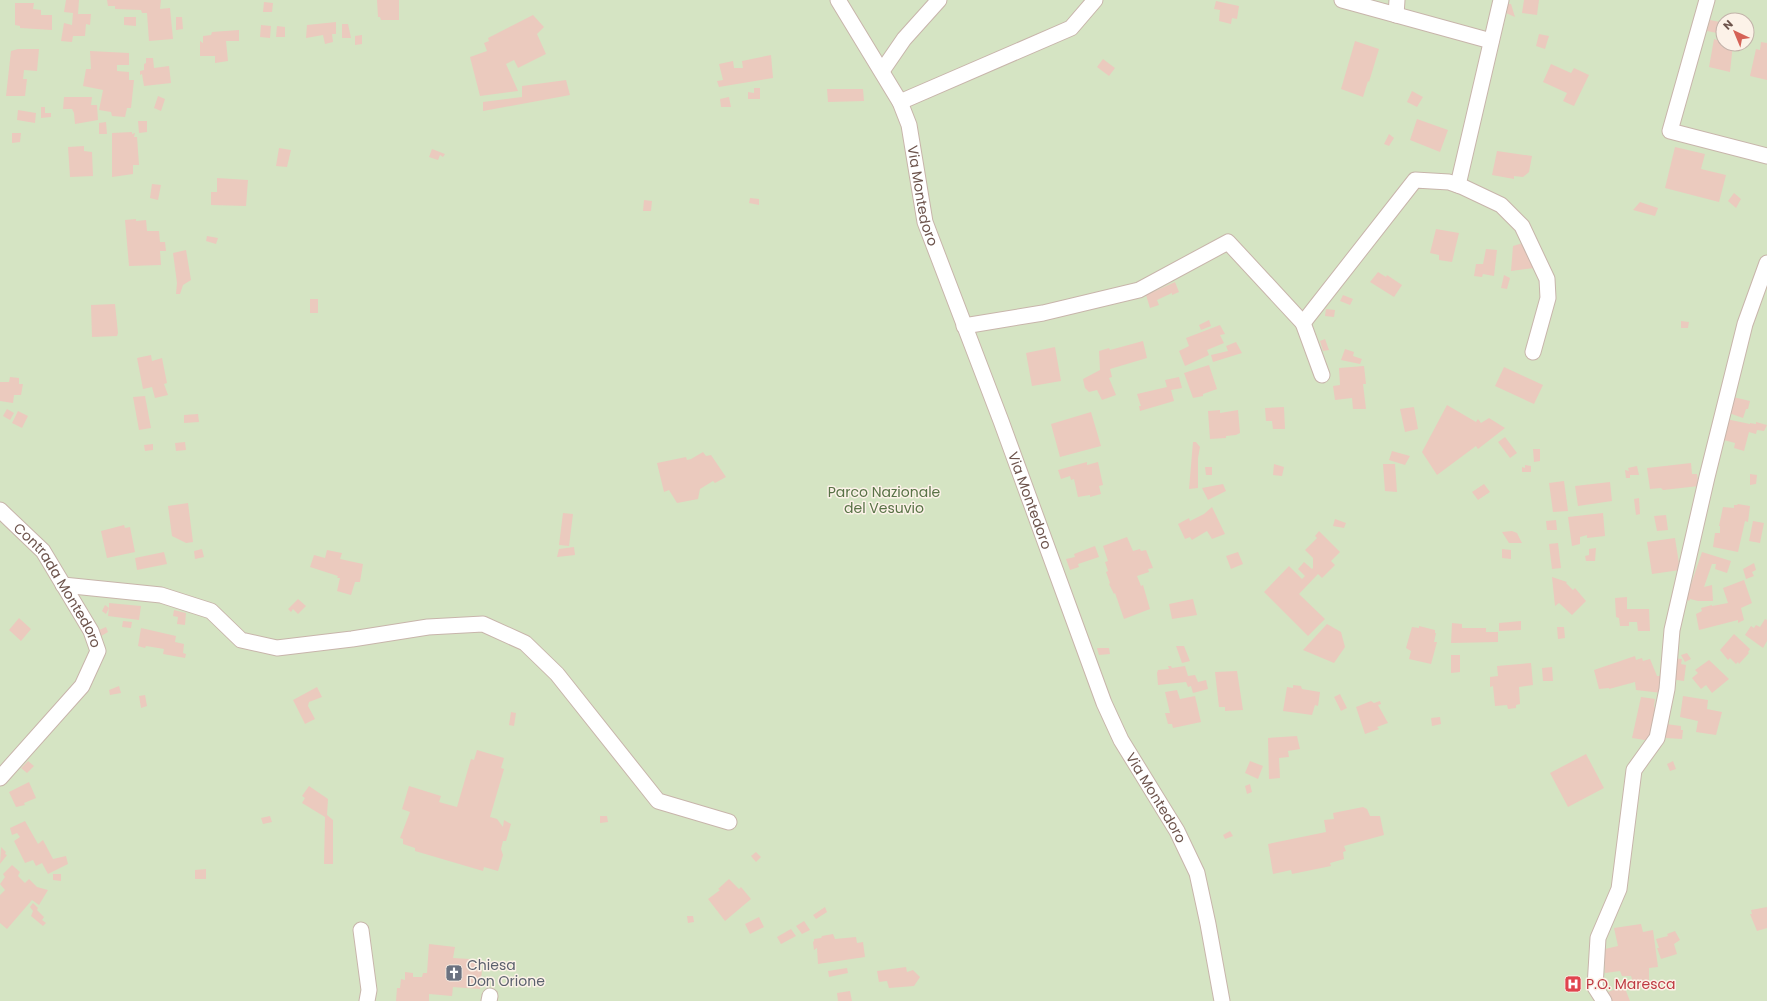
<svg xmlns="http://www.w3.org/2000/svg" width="1767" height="1001" viewBox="0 0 1767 1001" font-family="Poppins,sans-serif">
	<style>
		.green { fill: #d5e4c3; fill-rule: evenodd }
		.building { fill: #ebcabe }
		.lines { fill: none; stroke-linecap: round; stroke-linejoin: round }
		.minor-casing { stroke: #c8b5ab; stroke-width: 17 }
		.minor { stroke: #fff; stroke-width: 15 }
		.labels { text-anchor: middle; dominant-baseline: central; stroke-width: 3; stroke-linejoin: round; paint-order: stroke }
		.street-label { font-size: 14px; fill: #6d544c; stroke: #fcf2e8 }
		.park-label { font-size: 14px; fill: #587246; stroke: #fcf2e8 }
		.worship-label { font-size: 14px; fill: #5b616d; stroke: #fcf2e8; text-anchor: start }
		.health-label { font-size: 14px; fill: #be3a42; stroke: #fcf2e8; text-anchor: start }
	</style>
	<rect width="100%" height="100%" fill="#f9ede3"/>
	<!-- green -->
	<path class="green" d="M0,0H1767V1001H0ZM1723,20H1747V44H1723Z"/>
	<!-- building -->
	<path class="building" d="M66,0H79L78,14H91L90,25L86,24L85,36H73L72,42L61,41L64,23L72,25L73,13L64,12Z
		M107,0H161L160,9L170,8L173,39L149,41L147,13H142L141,10L115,9V6H108Z
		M377,0H399V20H381L380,17H378Z
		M1524,0H1539L1537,15L1522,13Z
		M1216,1L1239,6L1237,19L1232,18L1231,24L1219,21L1220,10L1214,9Z
		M264,2L273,3L272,12H263Z
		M15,3H34L33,9L41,10V15H52V30L20,28V26L15,25Z
		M1508,4H1511L1515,17L1506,13Z
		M533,15L544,27L537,34L546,54L518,68L514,60L506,64L518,91L480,96L470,57L487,51L484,43L489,41L488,38Z
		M124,17H136V26L124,25Z
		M176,17H182L183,29L176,30Z
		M1710,20L1720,22L1717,33L1707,31Z
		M336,22V34H332L333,42L325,44L323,35L306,38L307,25Z
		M342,24H348L351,38H342Z
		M261,25L271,26L270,38L260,37Z
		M277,26L285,27V37H276Z
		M239,30V41H226L228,61L215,63V56H200V41L203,43V36L211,35L212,32Z
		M1718,32L1723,33V44H1733L1730,72L1709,67L1714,39L1717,40Z
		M1539,34L1549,36L1545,49L1536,46Z
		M362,35V44L355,45V36Z
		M1355,41L1379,49L1369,82L1368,81L1363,97L1341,89Z
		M1761,42L1767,43V80L1750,76L1756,49L1760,50Z
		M18,49H39L37,71L24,70L23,79H27L25,96H6L11,51Z
		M90,51L129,53V65H117V71L129,72V80H134L131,108H127L125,117L112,116L111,112L99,110L103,90L83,86L86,69H91Z
		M771,55L773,78L719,87L717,81L723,80L719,64L733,61L734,68H743L742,61Z
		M146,58H153L154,68L169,66L171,83L144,86L142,74L140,75V71L144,70V64L146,63Z
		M1103,59L1115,68L1109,76L1097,67Z
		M1551,64L1571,73L1574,68L1589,75L1574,106L1563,101L1567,93L1543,82Z
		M566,80L570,95L483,111V102L522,97V86Z
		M754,88H760V99H748V92L754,93Z
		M827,89H863L864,101L828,102Z
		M1412,91L1423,97L1417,107L1407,102Z
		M158,96L165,99L161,111L154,108Z
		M64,97H92L91,105H97L98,120L75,124L74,113L72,109H63Z
		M729,97L731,107H721L720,99Z
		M41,107H45V113H51V117L41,118Z
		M18,110L36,113L35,123L17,120Z
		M1417,119L1448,130L1440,152L1410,140Z
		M138,121H147V132L139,133Z
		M106,122L107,134H99V123Z
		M132,132V134L135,133L134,137H137L139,165H133V174L112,177V133Z
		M12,133H21L20,142L12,143Z
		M1389,134L1394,138L1389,146L1384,144Z
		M84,146V151L92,152L93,176L70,177L68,147Z
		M1675,147L1705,154L1701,169L1726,175L1719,202L1665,188Z
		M279,148L291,150L287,167L276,166Z
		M432,149L445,154L443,157L440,155L438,160L429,157Z
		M1497,151L1532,156L1529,172L1523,177L1514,176V179L1492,175Z
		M217,178L248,180L246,206L211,205V192H217Z
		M152,184L161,185L158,200L150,198Z
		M1734,193L1741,199L1736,208L1728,201Z
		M750,198L759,199V205L749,203Z
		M644,200L652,201L651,211H643Z
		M1640,202L1658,208L1655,216L1633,210Z
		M136,219V221L146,220L147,231H159L160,242H165L166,251H160L161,265L129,266L125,220Z
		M1436,229L1459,233L1452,262L1439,260V255L1430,253Z
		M207,236L218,238L216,244L206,241Z
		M1523,243L1534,268L1511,271L1513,246Z
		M1486,249L1497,250L1494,276L1483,274L1482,277L1474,276L1476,264H1483Z
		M186,250L191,280L183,285L180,294H176L177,283L173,253Z
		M1378,272L1386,277L1387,275L1402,285L1394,297L1370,282Z
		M1504,275L1510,278L1507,289L1501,288Z
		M1175,282L1179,292L1172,295V293L1157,300L1159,305L1150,308L1146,295Z
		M1343,295L1353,299L1350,305L1340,301Z
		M310,299H318V313H310Z
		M115,304L118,333L117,336L92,337L91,305Z
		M1326,309L1335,310L1334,317L1325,316Z
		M1209,320L1211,326L1201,330L1199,325Z
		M1681,321L1689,322L1688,328H1681Z
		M1220,325L1225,334L1220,335L1224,343L1207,350L1209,355L1185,366L1179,351L1189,346L1186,338Z
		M1325,339L1329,350L1323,351L1320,341Z
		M1143,341L1147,358L1110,369L1112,377L1109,378L1116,395L1102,400L1097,390L1089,392L1085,388L1083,379L1100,370L1099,351L1109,348L1110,350Z
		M1236,342L1242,353L1213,362L1211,355L1228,351L1226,346Z
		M1055,347L1061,381L1032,386L1026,353Z
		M1345,349L1354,352L1353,356L1362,359L1360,364L1341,360Z
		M151,355L152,361L162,358L167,383L164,384L168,395L155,398L152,387L143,389L137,358Z
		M1209,365L1217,389L1203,394V396L1193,398L1184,373Z
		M1364,366L1366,384H1363L1366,409H1353L1352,398L1335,400L1333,386L1340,385L1339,368Z
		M1504,367L1543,385L1534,404L1495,386Z
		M10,377L19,378V384H23L21,395H14L13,403L0,401V382H9Z
		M1179,377L1182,388L1171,390L1174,401L1140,411L1139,406H1141L1137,394L1167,387L1165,380Z
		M145,396L151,428L139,430L133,397Z
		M1733,397L1750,401L1748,409H1746L1743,418L1729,413Z
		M1447,405L1476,422L1478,419L1481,423L1489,418L1505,428L1478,449L1476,446L1437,475L1422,452Z
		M1284,407L1285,429H1273L1272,421H1266L1265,408Z
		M1414,407L1418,429L1405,432L1400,409Z
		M7,409L14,413L10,420L3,416Z
		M1220,410V413L1238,410L1240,433L1236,435L1226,436V438L1210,439L1208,411Z
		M18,411L28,416L22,428L12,423Z
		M1091,412L1101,446L1060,457L1051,424Z
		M198,414L199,422L184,423V415Z
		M1726,419L1750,424V423L1756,424V422L1767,425L1764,431L1757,430L1756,434L1749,432L1744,451L1734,448L1735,443L1720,439Z
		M1505,437L1517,453L1510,458L1498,442Z
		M185,442L186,450L176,451L175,443Z
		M1193,442H1196L1200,447L1198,458V488L1189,489Z
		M153,444V450L145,451L144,445Z
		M1533,449H1540V461L1534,462Z
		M1392,451L1410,456L1405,465L1389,460Z
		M703,452L706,456L711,455L726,477L715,483L713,481L700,489L698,499L677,503L669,490L664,492L657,463L686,457L687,460L691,459Z
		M1087,462V465L1098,462L1103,485L1099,486L1101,494L1090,497V495L1078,497L1074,479L1071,480L1070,476L1061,479L1058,470Z
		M1691,463L1692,474H1697L1699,486L1663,490L1661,488L1650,489L1647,468Z
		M1274,464L1284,467L1282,476L1273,475Z
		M1383,464H1395L1397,492L1385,491Z
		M1525,465L1531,466V472H1522V467L1525,468Z
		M1637,466L1639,475H1630V478H1626L1625,470L1629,471L1628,468Z
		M1205,467H1212V475H1206Z
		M1750,474L1757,475L1756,484L1750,485Z
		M1564,481L1568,511L1553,512L1549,483Z
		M1610,482L1612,501L1578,506L1575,486Z
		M1223,484L1226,491L1208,500L1202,488Z
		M1484,484L1490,492L1478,500L1472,492Z
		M1639,498L1640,514L1636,515L1634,499Z
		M188,503L193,542L186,543L172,536L168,506Z
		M1738,504L1750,506L1748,522L1745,521L1738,552L1713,547L1715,533H1720V526H1719L1723,507L1734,508V505H1737Z
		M1212,507L1225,534L1212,539L1207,531L1192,540L1190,537L1185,539L1178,524L1189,518L1190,521L1204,514Z
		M563,513L573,514L569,546L559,545Z
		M1603,513L1605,536L1587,538V535L1580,537V544L1572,546L1568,517Z
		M1666,515L1668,530L1657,531L1654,516Z
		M1335,519L1346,523L1344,528L1333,526Z
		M1556,520L1557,530H1547L1546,521Z
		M1753,521L1764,523L1760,543L1749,541Z
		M124,525L125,528L130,527L135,552L107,558L101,531Z
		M1319,531L1340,552L1331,561L1335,565L1322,578L1318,574L1299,594L1325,619L1308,636L1264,592L1289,566L1302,579L1305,576L1298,569L1304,562L1312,569L1313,568V558L1305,550L1317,538L1315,536Z
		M1512,531L1517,533L1522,543H1509L1502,532Z
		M1127,537L1133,551L1140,549L1141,551L1146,550L1153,568L1148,569L1149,572L1137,576L1141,586L1143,585L1150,609L1124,619L1115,593L1114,594L1109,584L1110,583L1106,572L1108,571L1105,562L1108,561L1103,546Z
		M1675,538L1680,570L1652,574L1647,542Z
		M1558,543L1561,568L1552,569L1549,544Z
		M1095,546L1099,557L1078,564L1079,567L1070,570L1066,559L1075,557L1074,554Z
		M574,547L575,555L557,557L559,549Z
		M1596,548L1595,561H1586L1585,556L1589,555V549Z
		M202,549L204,557L195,559L194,551Z
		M1502,549L1511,550V559L1502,558Z
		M327,550L342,553L340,559L363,564L360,582H355L351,595L337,591L340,578H337L338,576L310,567L314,555L325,558Z
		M164,552L167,564L137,570L135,558Z
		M1238,552L1243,564L1231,569L1226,556Z
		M1702,552L1731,561L1727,573L1715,569L1716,564H1712L1704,587L1712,585L1713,601H1698L1690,599L1689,601L1686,599Z
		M1754,563L1756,570L1752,572L1754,576L1746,579L1743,569Z
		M1552,577L1567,582L1566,583L1573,590L1575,588L1586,601L1572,615L1559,603L1555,606Z
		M1744,580L1752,603L1741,608L1744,620L1738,623V620L1699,630L1696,614L1702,611L1701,608L1712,605V606L1728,603L1723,588Z
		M1627,597V609H1649L1650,631H1638L1637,622H1629V626H1620L1619,618L1616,617L1615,598Z
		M298,599L306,606L298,614L293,609L291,612L288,609Z
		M1193,599L1197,615L1172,619L1169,604Z
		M109,603L141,606L139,620L108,616L109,608L106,614L102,611L105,605L109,608Z
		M174,610L186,613L185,625L177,624L178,617L173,616Z
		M19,618L31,629L21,641L9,630Z
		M1765,619L1767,620V641L1763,648L1745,635L1751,626L1754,628L1756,625L1760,627Z
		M123,621L132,622L131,628L122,627Z
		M1521,621V630L1499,631V623Z
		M1452,623L1462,624V628H1486V632H1498V642L1451,643Z
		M1327,624L1341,632L1345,647L1334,663L1303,650Z
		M1419,626L1435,630V633H1436L1434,642H1437L1431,664L1409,659L1411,651L1406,648L1412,627L1419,628Z
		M106,627L108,632L101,636L99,630Z
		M1557,627H1564L1565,638L1558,639Z
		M141,628L176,636L175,642L184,644L183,653L186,654L185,658L163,654L164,649L146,646L145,648L138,646Z
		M1734,634L1750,649L1748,652L1749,653L1739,664L1738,662L1736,664L1730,658L1728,660L1720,650Z
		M1176,646H1184L1190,661L1182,663Z
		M1097,648H1109L1110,654L1099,655Z
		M1687,653L1691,659L1685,662L1681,655Z
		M1451,655H1460V672L1451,673Z
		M1635,656L1636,660L1642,658L1643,661L1650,659L1657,676H1662V693L1636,690L1635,682L1609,689V688L1599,689L1594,670Z
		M1672,658L1682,659L1681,664L1686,665L1684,681L1669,679Z
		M1709,660L1729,679L1712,693L1706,685L1701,689L1692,678L1698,673L1695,670Z
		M1531,663L1533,685L1519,687L1520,704L1516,705V708L1508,709L1507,705L1495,706L1493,686L1490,687V677L1498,676L1497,666Z
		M1168,666H1171L1172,668L1185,666L1188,676L1195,675L1198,682L1206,680L1208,689L1193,693L1191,686L1188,687L1186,682L1158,685L1157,673L1158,670L1169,669Z
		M1552,667L1553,681H1543L1542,668Z
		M1237,671L1243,710L1225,711V707H1219L1215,672Z
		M1293,685L1301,686L1302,689L1320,692L1318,706L1315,705L1312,715L1283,711L1287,687L1293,688Z
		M119,686L121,693L110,695L109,690Z
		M317,687L322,697L309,702L308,706L315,719L305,724L293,700Z
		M1177,690L1180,699L1195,696L1201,722L1173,728L1172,724H1168L1165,713H1170L1165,692Z
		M1340,694L1347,708L1341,711L1334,697Z
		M145,695L147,706L141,708L139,696Z
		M1683,696L1708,700L1707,709L1722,712L1716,735L1696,732L1698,721L1680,717Z
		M1641,697L1655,699L1654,707L1660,709L1651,741L1632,738Z
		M1371,701L1374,703L1380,701L1381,704L1378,705L1388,723L1377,727L1379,729L1365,734L1356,707Z
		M511,712L516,713L514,726L509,725Z
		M1440,717L1441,724L1432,726L1431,718Z
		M1666,724L1681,726V730H1683L1682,739L1666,738Z
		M1297,736L1300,749L1288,751L1289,757L1279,758L1280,778L1269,779L1268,738Z
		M477,750L504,758L501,768L504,769L490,817L497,819L503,827L504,820L511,824L506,841H503L501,849L503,855L498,871L484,867L483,871L415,851V848L403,844V839L400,838L410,812L402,809L409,786L441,796L439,802L457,807L471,759L474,760Z
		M1586,754L1604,788L1568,807L1550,773Z
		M28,761L34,766L27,773L21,768Z
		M1250,761L1263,766L1258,779L1245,773Z
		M1673,761L1676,769L1670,771L1667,764Z
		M29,782L36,798L24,803L25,805L16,807L9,792Z
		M1250,784L1252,792L1247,794L1245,786Z
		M309,786L328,799L327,815L333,820V864H324L325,817L302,803L305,798L302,796Z
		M1363,807L1367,809L1370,816H1380L1384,835L1344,846L1346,851L1343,852L1344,859L1330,863L1331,866L1292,874L1291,870L1273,874L1268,844L1326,832L1324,820L1334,819L1333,813Z
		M270,816L272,822L263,824L261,818Z
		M600,816H607L608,822L600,823Z
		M25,821L38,844L43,840L53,859L66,856L68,864L48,874L42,863L36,866L33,860L25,863L14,841L20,837L17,833L12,835L10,828Z
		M1230,831L1233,836L1225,839L1223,835Z
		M1,847L6,852L5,854L7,855L0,864Z
		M756,852L761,857L756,862L751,856Z
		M12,865L20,872L18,876L25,883L29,879L37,887L48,890L39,905L32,900L7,929L0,923V895L5,890L0,884L5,877L3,874Z
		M206,869V879H195V870Z
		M53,874H61V881L53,880Z
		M729,879L739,889L741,887L751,899L725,921L708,899L720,890L718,889Z
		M33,903L38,908L37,910L44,917L42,920L46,923L43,926L31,916L33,911L30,907Z
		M825,907L827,912L816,919L813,915Z
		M1767,907V928L1757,931L1750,914H1752L1751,910Z
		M687,916H693L694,922L688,923Z
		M759,917L764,927L750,934L745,924Z
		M804,921L810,930L802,934L796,926Z
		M1641,924L1643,932L1653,930L1658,967L1649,968V981L1633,982L1631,976H1622L1620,971L1605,973V949L1618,946L1614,928Z
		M791,929L796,936L781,944L777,937Z
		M1675,931L1680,940L1674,944L1677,954L1661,959L1657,948H1659L1656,939L1668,936L1667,934Z
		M833,934L835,939L856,937L857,943L863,942L865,957L818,964L817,948L814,950L813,942L814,941V939L821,938L822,936Z
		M429,944L455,947L453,958L470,959L469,962L476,963V966L480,967V970H482L480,989L453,987L452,996L429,994V1001H396L397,988H400L401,979L405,980V972L413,973V977H422L423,973H427Z
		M906,967L907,972L913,970L920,977L914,986L889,988L887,981L879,982L877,971Z
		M847,968L848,973L829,977L828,971Z
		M1624,986L1630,1001H1612L1608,992Z
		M850,991L852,1001H838L837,993Z"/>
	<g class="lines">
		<!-- minor casing -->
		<g class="minor-casing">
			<g id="minor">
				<path id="s1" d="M838,0L900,102L909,125L925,222L1001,421L1104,703L1121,740L1177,831L1197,873L1208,924L1222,1001"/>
				<path d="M1342,0L1491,41"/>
				<path d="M1707,0L1670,131L1767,156"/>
				<path d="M1396,15L1397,0"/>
				<path d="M882,71L904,39L939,0"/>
				<path d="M900,102L1071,28L1095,0"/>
				<path d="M1458,185L1501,0"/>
				<path d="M1303,323L1415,180L1449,182L1463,187L1501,205L1522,226L1547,279L1548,298L1533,352"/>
				<path d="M964,326L1043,313L1139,290L1228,242L1303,323L1322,375"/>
				<path id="s2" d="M0,510L43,551L91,631L98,651L82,686L0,778"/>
				<path d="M63,585L161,595L211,611L241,640L277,648L352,639L428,627L483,624L525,643L557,674L658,801L729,822"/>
				<path d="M361,930L369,990L367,1001"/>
				<path d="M489,1001L490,996"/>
				<path d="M1604,1001L1595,987L1598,938L1619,889L1634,770L1657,738L1667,689L1672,630L1707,477L1745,324L1767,263"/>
			</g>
		</g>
		<!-- minor -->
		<use href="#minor" class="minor"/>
	</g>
	<!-- icons -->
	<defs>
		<g id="church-square" transform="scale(0.9)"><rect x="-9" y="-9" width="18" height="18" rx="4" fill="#6b7280" stroke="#fcf2e8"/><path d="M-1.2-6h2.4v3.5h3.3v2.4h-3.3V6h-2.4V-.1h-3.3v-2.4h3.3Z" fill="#fff"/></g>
		<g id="hospital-square" transform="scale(0.9)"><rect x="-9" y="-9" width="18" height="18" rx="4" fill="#e0444e" stroke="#fcf2e8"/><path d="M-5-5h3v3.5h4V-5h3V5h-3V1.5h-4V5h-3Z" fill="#fff"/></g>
	</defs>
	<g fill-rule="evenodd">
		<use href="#church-square" x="454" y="973"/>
		<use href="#hospital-square" x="1573" y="984"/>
	</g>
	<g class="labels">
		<!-- street labels -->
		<g class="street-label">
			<text stroke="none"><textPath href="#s1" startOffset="216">Via Montedoro</textPath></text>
			<text stroke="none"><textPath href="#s1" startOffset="540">Via Montedoro</textPath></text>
			<text stroke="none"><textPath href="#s2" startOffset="96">Contrada Montedoro</textPath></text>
			<text stroke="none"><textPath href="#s1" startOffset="864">Via Montedoro</textPath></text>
		</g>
		<!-- park labels -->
		<g class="park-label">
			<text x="884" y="492">Parco Nazionale<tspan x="884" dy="16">del Vesuvio</tspan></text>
		</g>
		<!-- worship labels -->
		<g class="worship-label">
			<text x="467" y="965">Chiesa<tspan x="467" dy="16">Don Orione</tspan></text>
		</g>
		<!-- health labels -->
		<g class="health-label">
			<text x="1586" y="984">P.O. Maresca</text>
		</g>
	</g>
	<!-- north arrow -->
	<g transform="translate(1735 32) rotate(316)"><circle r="19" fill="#fcf2e8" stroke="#c3b3aa"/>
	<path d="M0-3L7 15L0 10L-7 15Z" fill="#d56256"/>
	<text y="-6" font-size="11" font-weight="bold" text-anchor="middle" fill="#6d544c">N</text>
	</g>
</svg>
